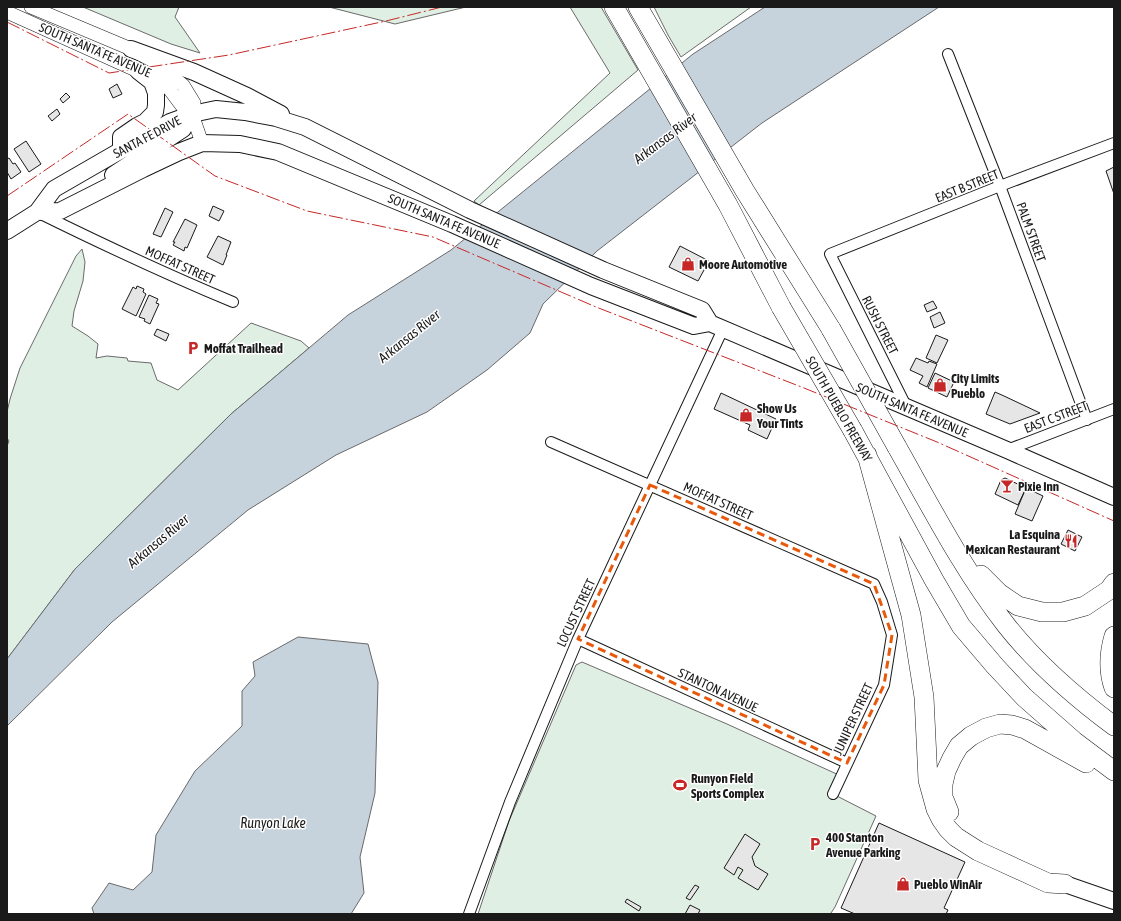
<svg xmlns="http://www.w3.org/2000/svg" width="1121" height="921" viewBox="0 0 1121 921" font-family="'Asap Condensed',sans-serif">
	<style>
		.green { fill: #e0efe3; stroke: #6a6a6a }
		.water { fill: #c6d2dc; stroke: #6a6a6a }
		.building { fill: #e6e6e6; stroke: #1a1a1a }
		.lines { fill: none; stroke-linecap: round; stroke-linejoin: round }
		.minor-casing { stroke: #1a1a1a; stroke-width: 12 }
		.tertiary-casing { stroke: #1a1a1a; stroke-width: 14 }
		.primary-casing { stroke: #1a1a1a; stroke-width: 18 }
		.motorway-casing { stroke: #1a1a1a; stroke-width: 20 }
		.minor { stroke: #fff; stroke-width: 10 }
		.tertiary { stroke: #fff; stroke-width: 13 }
		.primary { stroke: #fff; stroke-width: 16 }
		.motorway { stroke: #fff; stroke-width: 19 }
		.motorway-bridge-casing { stroke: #1a1a1a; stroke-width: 20; stroke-linecap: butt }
		.motorway-bridge { stroke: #fff; stroke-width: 19 }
		.power { stroke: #c62828; stroke-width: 1; stroke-dasharray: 14 3 2 3; stroke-linecap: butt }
		.marked { fill: none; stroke: #e8590c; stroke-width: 3; stroke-dasharray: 8 5; stroke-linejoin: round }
		.labels { text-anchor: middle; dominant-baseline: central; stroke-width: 3; stroke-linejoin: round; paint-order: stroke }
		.street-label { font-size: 13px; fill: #1a1a1a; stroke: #fff }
		.poi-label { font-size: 13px; font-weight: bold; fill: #1a1a1a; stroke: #fff; text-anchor: start }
		.water-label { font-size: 14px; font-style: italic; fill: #1a1a1a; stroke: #fff }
	</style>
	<rect width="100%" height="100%" fill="#fff"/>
	<!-- green -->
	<path class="green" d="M83,7H179L175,17L200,53L171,44Z
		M329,7H466L395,24Z
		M570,7H601L638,70L479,205L474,201L610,73Z
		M654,7H751L681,57L668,35Z
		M82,249L85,262L83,281L74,311L72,326L88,336L98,344L96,358L107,356L127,358L128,361L151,363L157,380L178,390L251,323L301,341L309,348L231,414L75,569L7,659V446L9,441L7,438V412L10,399L20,368L76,256Z
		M582,662L727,724L841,776L833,794L876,816L835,907L831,913L832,914H478L509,821L576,665Z"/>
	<!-- water -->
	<path class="water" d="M765,7H939L762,123L597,251L543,304L530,333L487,370L427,412L336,455L248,510L112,622L7,726V659L75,569L231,414L348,315L451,250L693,54Z
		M298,637L368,644L378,682L375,793L360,857L364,893L351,914H94L92,908L109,883L133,890L152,872L156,835L195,771L242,726V691L255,676L253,662Z"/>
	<!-- building -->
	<path class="building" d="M117,84L122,94L113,98L109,89Z
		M66,93L70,97L63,103L60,99Z
		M57,109L60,114L52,121L48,116Z
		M26,141L41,164L29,172L14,149Z
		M9,158L13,164L15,163L21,172L11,179L7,172V159Z
		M1114,167V194L1106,171Z
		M213,206L224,211L219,221L209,216Z
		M165,208L173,212L161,237L153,234Z
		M185,219L197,225L187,248L185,247L184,251L173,245L175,242H173Z
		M218,236L231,242L226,255H227L223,265L207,257Z
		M680,246L709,261L698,281L669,267Z
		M137,286L144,289L143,292L146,294L136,316L122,309L133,287L136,289Z
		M149,295L158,299L156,303L159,304L150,324L144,321L145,319L139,317Z
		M933,301L937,308L927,312L924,305Z
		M940,312L945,323L934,328L930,317Z
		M157,329L169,334L166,341L154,335Z
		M936,335L948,340L937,363L926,358Z
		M916,358L928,363L929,361L937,364L927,387L919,383L923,376L910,370Z
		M935,373L954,382L947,397L928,388Z
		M995,392L1004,396L1040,413L1010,424L986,414Z
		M721,393L776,419L767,439L748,430L750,425L714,409Z
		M1005,478L1026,488L1018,505L995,494L1001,480Z
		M1026,488L1043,496L1032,521L1015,514Z
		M1068,530L1082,537L1075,551L1061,544Z
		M879,823L965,862L944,908L948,910L946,914H855L841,908Z
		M745,834L760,844L752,857L755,866L768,874L758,890L738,878L743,870L738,867L734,875L724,868Z
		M695,885L699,887L690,900L686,898Z
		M627,899L641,907L639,911L625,902Z
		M690,905L700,910L698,914H685Z"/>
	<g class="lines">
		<!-- minor casing -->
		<g class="minor-casing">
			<path id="minor" d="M948,54L1000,186L1087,420
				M41,214C104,245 168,275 233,302
				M907,408L830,254L1000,186L1114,143
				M551,442L874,584L882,602L892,635L884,685L833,794
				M1007,450L1114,409
				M578,639L847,763
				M469,914L510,802L578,639L723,329"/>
		</g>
		<!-- tertiary casing -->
		<g class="tertiary-casing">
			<path id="tertiary" d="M31,7L131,49L153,61L183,85L194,103L192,114L202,143
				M7,12L138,71L156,77L170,90L185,110L192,114"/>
		</g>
		<!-- primary casing -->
		<g class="primary-casing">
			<path id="primary" d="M131,49L194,72L247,96L281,114
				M121,150V137L137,126L145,122L155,112L156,105V93L152,82L138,71
				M113,175L183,129L192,114
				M37,212L60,211L143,169L179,152L202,143L240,144L278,152L452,224L591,286L694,326L710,323L712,324L1007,450L1114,497
				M7,231L37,212L54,189L170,122L192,114L216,109L245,112L276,118L305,127L470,210L603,270L702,310L710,323
				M1065,884L1114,901"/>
		</g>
		<!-- motorway casing -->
		<g class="motorway-casing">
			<path id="motorway" d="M614,7L728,205L781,307
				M638,7L745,191L831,329
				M853,431L934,580L961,626L995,666L1024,697L1074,741L1114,771
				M897,447C931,507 963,570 1006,625C1036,663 1075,697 1114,726
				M867,455L911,615L924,697L928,780L936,809L941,819L948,829L956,837L978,851L1048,883L1065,884
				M981,575L999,593L1018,606L1042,612H1063L1085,606L1109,590L1114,583
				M1114,636C1109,653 1108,671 1114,688
				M949,812L943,797V784L946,771L952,758L959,746L971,736L986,728L1000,724L1012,725L1025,729L1086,763"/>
		</g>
		<!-- minor -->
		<use href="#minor" class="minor"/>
		<!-- tertiary -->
		<use href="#tertiary" class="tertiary"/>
		<!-- primary -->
		<use href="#primary" class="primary"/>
		<!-- motorway -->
		<use href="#motorway" class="motorway"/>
		<!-- motorway-bridge casing -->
		<g class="motorway-bridge-casing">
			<path id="motorway-bridge" d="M781,307L853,431
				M831,329L897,447"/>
		</g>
		<!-- motorway-bridge -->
		<use href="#motorway-bridge" class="motorway-bridge"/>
		<!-- power -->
		<path class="power" d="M7,22L109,73L229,55L386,21L442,7
			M7,196L128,114L215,176L307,211L433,237L596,307L804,388L937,442L1114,521"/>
	</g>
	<!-- marked area -->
	<path class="marked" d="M650,485L874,584L892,635L884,685L847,763L578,639Z"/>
	<!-- icons -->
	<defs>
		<g id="shop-bare" transform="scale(1.08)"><path d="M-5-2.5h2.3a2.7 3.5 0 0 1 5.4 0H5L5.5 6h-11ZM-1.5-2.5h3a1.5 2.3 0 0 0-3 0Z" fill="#c62828" stroke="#fff" stroke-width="2.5" paint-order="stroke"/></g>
		<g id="parking-bare" transform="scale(1.08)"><path d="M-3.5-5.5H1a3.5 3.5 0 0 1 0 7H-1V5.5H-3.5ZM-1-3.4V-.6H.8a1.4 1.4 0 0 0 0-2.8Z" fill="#c62828" stroke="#fff" stroke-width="2.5" paint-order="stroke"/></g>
		<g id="bar-bare" transform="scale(1.08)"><path d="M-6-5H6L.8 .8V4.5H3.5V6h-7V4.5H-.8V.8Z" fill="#c62828" stroke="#fff" stroke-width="2.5" paint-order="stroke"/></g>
		<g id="restaurant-bare" transform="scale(1.08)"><path d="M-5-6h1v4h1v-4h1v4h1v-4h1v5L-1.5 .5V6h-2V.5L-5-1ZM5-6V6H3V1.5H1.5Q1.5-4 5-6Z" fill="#c62828" stroke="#fff" stroke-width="2.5" paint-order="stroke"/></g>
		<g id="stadium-bare" transform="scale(1.08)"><path d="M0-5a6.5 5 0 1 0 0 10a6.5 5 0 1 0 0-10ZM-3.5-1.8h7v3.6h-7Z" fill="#c62828" stroke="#fff" stroke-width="2.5" paint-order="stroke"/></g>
	</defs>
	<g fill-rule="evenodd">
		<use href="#shop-bare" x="688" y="264"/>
		<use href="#parking-bare" x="193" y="348"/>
		<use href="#shop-bare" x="940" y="385"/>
		<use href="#shop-bare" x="746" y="415"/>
		<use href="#bar-bare" x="1007" y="486"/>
		<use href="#restaurant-bare" x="1071" y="541"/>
		<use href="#stadium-bare" x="680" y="785"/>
		<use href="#parking-bare" x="815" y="844"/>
		<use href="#shop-bare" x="903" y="884"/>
	</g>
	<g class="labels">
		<!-- street labels -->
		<g class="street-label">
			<text transform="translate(95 50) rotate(23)">SOUTH SANTA FE AVENUE</text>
			<text transform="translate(147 137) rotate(-28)">SANTA FE DRIVE</text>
			<text transform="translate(967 186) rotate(-22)">EAST B STREET</text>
			<text transform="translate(444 221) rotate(23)">SOUTH SANTA FE AVENUE</text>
			<text transform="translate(1031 232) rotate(70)">PALM STREET</text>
			<text transform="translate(180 265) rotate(24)">MOFFAT STREET</text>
			<text transform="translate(880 325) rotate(63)">RUSH STREET</text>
			<text transform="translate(839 409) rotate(60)">SOUTH PUEBLO FREEWAY</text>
			<text transform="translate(912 410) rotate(23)">SOUTH SANTA FE AVENUE</text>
			<text transform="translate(1056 417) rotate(-21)">EAST C STREET</text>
			<text transform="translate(718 501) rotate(24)">MOFFAT STREET</text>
			<text transform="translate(576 613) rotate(-65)">LOCUST STREET</text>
			<text transform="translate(718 690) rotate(25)">STANTON AVENUE</text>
			<text transform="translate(853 719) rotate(-65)">JUNIPER STREET</text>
		</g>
		<!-- poi labels -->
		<g class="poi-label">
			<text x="699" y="264">Moore Automotive</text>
			<text x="204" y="348">Moffat Trailhead</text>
			<text x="951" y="378">City Limits<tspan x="951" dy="15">Pueblo</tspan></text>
			<text x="757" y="408">Show Us<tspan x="757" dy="15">Your Tints</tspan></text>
			<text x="1018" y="486">Pixie Inn</text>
			<text x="1060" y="534" text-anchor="end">La Esquina<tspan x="1060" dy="15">Mexican Restaurant</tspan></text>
			<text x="691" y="778">Runyon Field<tspan x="691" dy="15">Sports Complex</tspan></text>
			<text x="826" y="837">400 Stanton<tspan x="826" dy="15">Avenue Parking</tspan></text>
			<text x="914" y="884">Pueblo WinAir</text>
		</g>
		<!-- water labels -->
		<g class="water-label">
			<text transform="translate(665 138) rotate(-37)">Arkansas River</text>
			<text transform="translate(409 336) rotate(-39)">Arkansas River</text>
			<text transform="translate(158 541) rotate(-40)">Arkansas River</text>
			<text x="273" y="823">Runyon Lake</text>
		</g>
	</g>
	<!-- border -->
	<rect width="1121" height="921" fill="none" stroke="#1a1a1a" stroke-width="16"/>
</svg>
